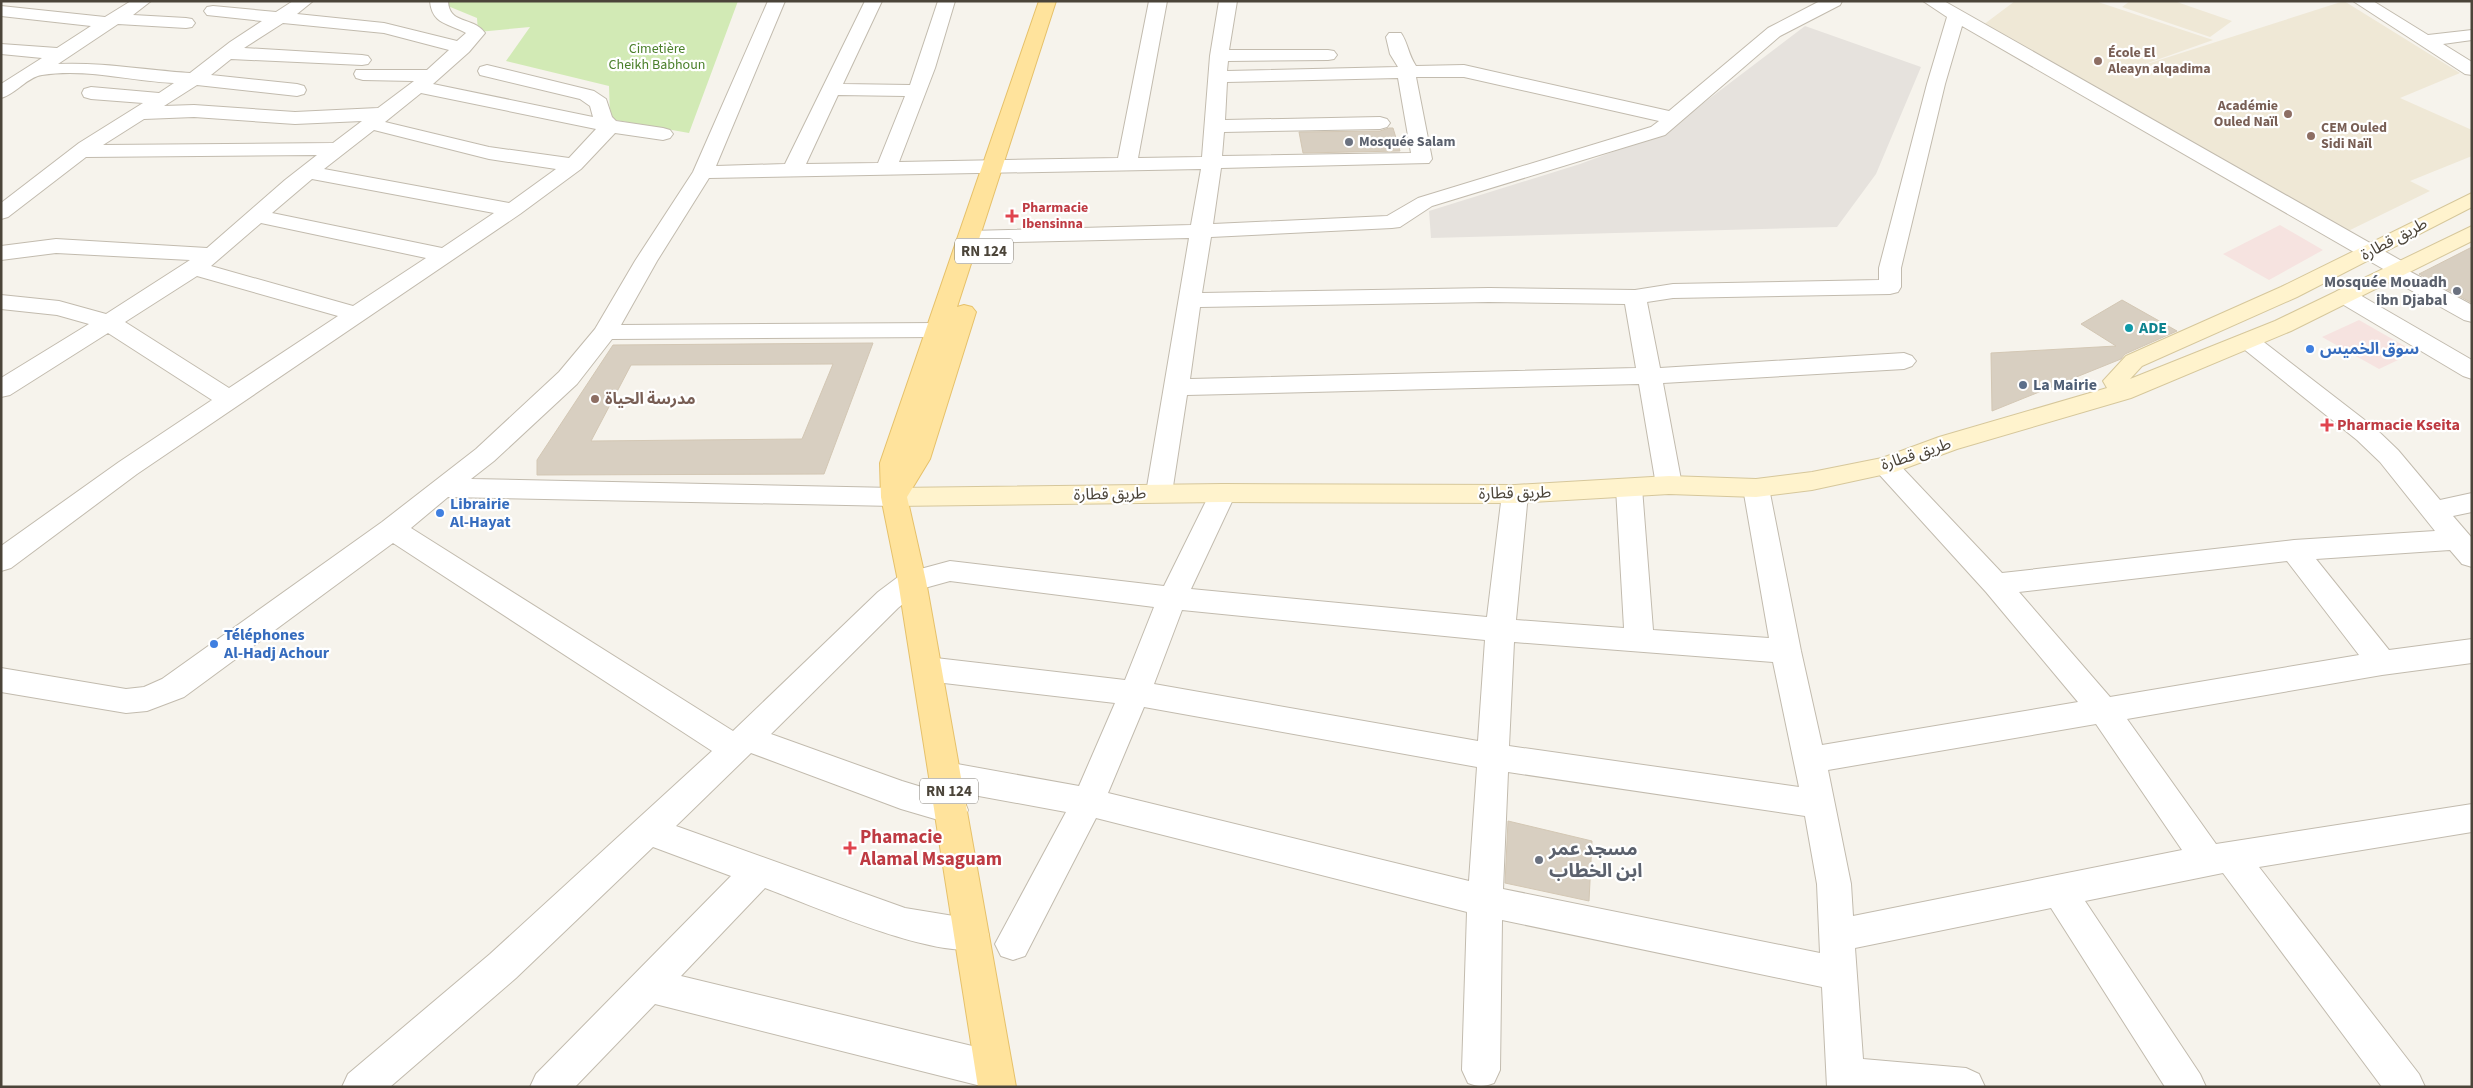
<svg xmlns="http://www.w3.org/2000/svg" width="2473" height="1088" viewBox="0 0 2473 1088" font-family="'Source Sans 3','Noto Sans Arabic',sans-serif">
	<style>
		.industrial { fill: #e6e2dd }
		.education { fill: #efe8d6 }
		.medical { fill: #f6e3e0 }
		.green { fill: #d2eab5 }
		.building { fill: #d8cfc1; stroke: #d3c7b4; fill-rule: evenodd }
		.lines { fill: none; stroke-linecap: round; stroke-linejoin: round }
		.street-casing { stroke: #c2bbae; stroke-width: 2 }
		.secondary-casing { stroke: #d6c79b; stroke-width: 2 }
		.primary-casing { stroke: #e6c16a; stroke-width: 2 }
		.street { fill: #fff; fill-rule: evenodd }
		.secondary { fill: #fff3cd; fill-rule: evenodd }
		.primary { fill: #ffe39c; fill-rule: evenodd }
		.education-dot { fill: #8d6e63; stroke: #fff; stroke-width: 2 }
		.worship-dot { fill: #6b7280; stroke: #fff; stroke-width: 2 }
		.health-dot { fill: #e0444e; stroke: #fff; stroke-width: 2 }
		.culture-dot { fill: #0f9aa8; stroke: #fff; stroke-width: 2 }
		.shop-dot { fill: #3f7fe0; stroke: #fff; stroke-width: 2 }
		.service-dot { fill: #5c6f8a; stroke: #fff; stroke-width: 2 }
		.labels { text-anchor: middle; dominant-baseline: central; stroke-width: 4.5; stroke-linejoin: round; paint-order: stroke }
		.far-park-label { font-size: 14px; fill: #4a7f2a; stroke: #fff }
		.far-education-label { font-size: 14px; font-weight: bold; fill: #785e54; stroke: #fff; text-anchor: start }
		.far-worship-label { font-size: 14px; font-weight: bold; fill: #5b616d; stroke: #fff; text-anchor: start }
		.far-health-label { font-size: 14px; font-weight: bold; fill: #be3a42; stroke: #fff; text-anchor: start }
		.shield { fill: #fff; stroke: #817c74; stroke-width: 1 }
		.shield-label { font-size: 15px; font-weight: bold; fill: #4b4439 }
		.street-label { font-size: 16px; fill: #4b4439; stroke: #fff }
		.worship-label { font-size: 16px; font-weight: bold; fill: #5b616d; stroke: #fff; text-anchor: end }
		.culture-label { font-size: 16px; font-weight: bold; fill: #0d838f; stroke: #fff; text-anchor: start }
		.shop-label { font-size: 16px; font-weight: bold; fill: #366cbe; stroke: #fff; text-anchor: start }
		.service-label { font-size: 16px; font-weight: bold; fill: #4e5e75; stroke: #fff; text-anchor: start }
		.education-label { font-size: 16px; font-weight: bold; fill: #785e54; stroke: #fff; text-anchor: start }
		.health-label { font-size: 16px; font-weight: bold; fill: #be3a42; stroke: #fff; text-anchor: start }
		.near-health-label { font-size: 19px; font-weight: bold; fill: #be3a42; stroke: #fff; text-anchor: start }
		.near-worship-label { font-size: 19px; font-weight: bold; fill: #5b616d; stroke: #fff; text-anchor: start }
	</style>
	<rect width="100%" height="100%" fill="#f6f3ec"/>
	<!-- industrial -->
	<path class="industrial" d="M1805,26L1921,67L1876,174L1837,227L1431,238L1429,211L1580,164L1664,133Z"/>
	<!-- education -->
	<path class="education" d="M2015,1H2095L2213,40L2131,69L2344,1L2460,73L2400,98L2472,130V156L2410,181L2430,191L2344,233L1979,28Z
		M2130,1H2174L2232,21L2210,37L2122,7Z"/>
	<!-- medical -->
	<path class="medical" d="M2280,225L2323,250L2269,280L2223,254Z
		M2359,320L2415,352L2379,369L2322,337Z"/>
	<!-- green -->
	<path class="green" d="M444,1H738L689,133L610,119L609,86L506,61L530,27L478,32L477,18L443,4Z"/>
	<!-- building -->
	<path class="building" d="M1389,128H1393L1400,151L1303,153L1299,132L1380,131Z
		M2472,247V303L2419,274Z
		M2122,300L2177,331L2125,354L2121,359L1992,411L1991,353L2116,346L2081,324Z
		M873,343L824,474L537,475V460L613,345ZM833,364L802,439L591,441L631,365Z
		M1508,821L1592,841L1589,901L1505,883Z"/>
	<g class="lines">
		<!-- street casing -->
		<g class="street-casing">
			<path id="street" d="M131,1H151L133,15L186,18L192,19L195,23L192,27L186,28L118,24L58,64C102,62 145,70 190,73L230,42L262,21L207,15L204,11L207,7L213,6L276,12L293,1H313L297,14L384,23L457,41L466,33C449,23 432,25 430,1H448C449,25 473,16 485,33L469,52L433,84L593,117L590,106L580,99L480,75L478,71L480,67L487,65L594,91L606,99L612,117L616,121L663,128L670,130L673,134L670,138L663,140L615,133L581,169L520,214L137,474L11,568L1,571V546L119,462L212,400L108,333L10,395L1,397V378L89,324L57,315L1,309V295L59,301L106,314L190,260L56,253L1,260V246L56,239L207,248L285,180L317,155L86,157L8,217L1,219V203L79,143L143,103L91,99L84,97L82,93L84,89L91,87L159,93L174,83C130,81 86,68 42,75C27,77 16,94 1,98V84L42,58L1,54V44L57,48L91,26L1,16V6L105,17ZM283,23L384,33L449,50L427,70H356L354,74L356,78L363,80L414,81L378,108L295,112L194,105L164,106L197,85L297,96L304,94L306,90L304,86L297,84L211,75L231,59L362,65L368,64L371,60L368,56L362,55L244,48ZM421,93L596,129L569,158L489,147L385,122ZM194,117L295,124L362,121L333,143L103,145L144,119ZM374,130L489,159L556,169L509,203L324,169ZM312,179L494,213L442,248L272,213ZM261,223L426,258L353,306L211,266ZM197,276L338,316L229,388L125,322Z
				M768,1H785L716,166L785,164L865,1H882L843,84L910,85L938,1H955L935,68L899,162L1118,158L1149,1H1167L1138,158L1202,157L1210,56L1219,1H1237L1229,50H1328L1334,51L1337,55L1334,59L1328,60L1228,61L1227,71L1398,67L1390,54L1386,37L1389,33H1401C1408,43 1408,54 1416,66L1464,65L1669,111L1768,28L1820,1H1842L1840,5L1780,36L1665,135L1432,206L1400,227L1392,228L1211,237L1202,293L1489,288L1635,290L1673,284L1879,280V268L1927,84L1947,17L1923,1H1944L2407,264L2409,271L2472,305V322L2464,320L2387,277L2385,270L1962,26L1945,84L1901,268V287L1898,292L1890,294L1673,298L1647,302L1660,368L1904,353L1912,356L1916,361L1912,366L1904,369L1663,383L1682,485L1678,492L1669,494L1660,492L1656,485L1639,384L1187,395L1172,493L1168,500L1159,502L1150,500L1146,493L1189,238L970,243L962,242L959,237L962,232L970,231L1191,225L1201,169L709,178L657,261L621,325L939,323L947,325L951,330L947,335L939,337L612,339L577,384L494,461L471,479L894,488L903,490L907,497L903,504L894,506L448,497L411,528L733,731L878,592L902,574L950,561L1164,586L1210,493L1214,486L1223,484L1232,486L1236,493L1191,589L1487,617L1502,494L1506,487L1515,485L1524,487L1528,494L1516,620L1624,628L1616,488L1620,481L1629,479L1638,481L1642,488L1653,630L1769,638L1743,488L1747,481L1756,479L1765,481L1769,488L1801,651L1822,745L2078,702L1986,592L1877,472L1873,466L1877,460L1886,457L1895,460L2002,573L2294,540L2435,531L2380,462L2357,440L2240,346L2236,341L2240,336L2248,334L2256,336L2375,428L2398,450L2440,500L2472,493V512L2453,516L2472,538V567L2462,564L2450,550L2316,559L2389,650L2472,639V663L2382,675L2127,719L2216,844L2472,804V832L2259,867L2419,1074L2425,1087H2382L2223,873L2085,901L2200,1074L2206,1087H2165L2051,908L1855,948L1863,1059L1966,1068L1979,1074L1985,1087H1827L1822,987L1502,920L1500,1070L1494,1083C1484,1087 1478,1087 1468,1083L1462,1070L1467,912L1096,818L1025,956L1013,960L1001,956L995,944L1066,812L946,790L935,786L930,776L935,766L946,762L1079,786L1115,703L927,681L916,677L912,669L916,661L927,657L1125,680L1154,607L950,581L921,589L898,608L771,734L902,781L964,800L968,810L964,820L952,824L901,809L751,753L676,826L905,908L972,919L984,923L989,935L984,947C942,963 811,905 765,888L681,976L993,1051L1006,1057L1012,1070L1006,1083L998,1087H985L655,1004L575,1087H530L536,1074L731,876L653,847L516,978L390,1087H342L348,1074L490,954L712,751L393,543L184,697L147,711L126,713L1,692V668L126,689L144,687L162,679L382,522L476,449L559,372L595,329L635,261L693,172ZM1416,77H1464L1659,121L1651,127L1418,198L1387,216L1213,224L1221,168L1429,163L1432,159ZM1398,78L1411,153L1222,156L1224,132L1380,129L1387,127L1390,123L1387,119L1380,117L1225,120L1227,82ZM838,95L905,96L878,163L806,164ZM1489,302L1625,304L1636,368L1190,379L1200,307ZM2287,561L2359,655L2110,697L2019,592ZM1182,610L1485,640L1478,741L1154,684ZM1514,642L1773,662L1799,787L1509,746ZM1144,707L1477,767L1469,881L1108,793ZM2096,724L2182,850L1853,916L1851,884L1828,770ZM1508,772L1805,816L1817,884L1820,953L1503,889Z
				M2353,1H2373L2428,35L2472,30V40L2443,44L2472,62V75L2465,74Z
				M2345,289L2353,291L2472,360V379L2463,376L2337,301L2334,296L2337,291Z"/>
		</g>
		<!-- secondary casing -->
		<g class="secondary-casing">
			<path id="secondary" d="M2472,193V207L2297,297L2142,366L2130,379L2275,321L2472,226V241L2291,331L2131,398L1957,449L1895,472L1812,490L1756,497L1669,494L1515,503L1223,502L894,506L885,504L881,497L885,490L894,488L1223,484L1515,485L1669,476L1756,479L1812,472L1882,458L1939,437L2107,388L2103,381L2126,356L2281,287Z"/>
		</g>
		<!-- primary casing -->
		<g class="primary-casing">
			<path id="primary" d="M1039,1H1056L957,307L964,305L972,307L976,312L930,459L907,497L926,581L1016,1087H978L898,581L881,497L880,463Z"/>
		</g>
		<!-- street -->
		<use href="#street" class="street"/>
		<!-- secondary -->
		<use href="#secondary" class="secondary"/>
		<!-- primary -->
		<use href="#primary" class="primary"/>
	</g>
	<!-- markers -->
	<g class="education-dot">
		<circle cx="2098" cy="61" r="5"/>
		<circle cx="2288" cy="114" r="5"/>
		<circle cx="2311" cy="136" r="5"/>
		<circle cx="595" cy="399" r="5"/>
	</g>
	<g class="worship-dot">
		<circle cx="1349" cy="142" r="5"/>
		<circle cx="2457" cy="291" r="5"/>
		<circle cx="1539" cy="860" r="5"/>
	</g>
	<g class="health-dot">
		<path d="M1009.5 208.5h5v5h5v5h-5v5h-5v-5h-5v-5h5z"/>
		<path d="M2324.5 417.5h5v5h5v5h-5v5h-5v-5h-5v-5h5z"/>
		<path d="M847.5 840.5h5v5h5v5h-5v5h-5v-5h-5v-5h5z"/>
	</g>
	<circle class="culture-dot" cx="2129" cy="328" r="5"/>
	<g class="shop-dot">
		<circle cx="2310" cy="349" r="5"/>
		<circle cx="440" cy="513" r="5"/>
		<circle cx="214" cy="644" r="5"/>
	</g>
	<circle class="service-dot" cx="2023" cy="385" r="5"/>
	<g class="labels">
		<!-- far-park labels -->
		<g class="far-park-label">
			<text x="657" y="49">Cimetière<tspan x="657" dy="16">Cheikh Babhoun</tspan></text>
		</g>
		<!-- far-education labels -->
		<g class="far-education-label">
			<text x="2108" y="53">École El<tspan x="2108" dy="16">Aleayn alqadima</tspan></text>
			<text x="2278" y="106" text-anchor="end">Académie<tspan x="2278" dy="16">Ouled Naïl</tspan></text>
			<text x="2321" y="128">CEM Ouled<tspan x="2321" dy="16">Sidi Naïl</tspan></text>
		</g>
		<!-- far-worship labels -->
		<g class="far-worship-label">
			<text x="1359" y="142">Mosquée Salam</text>
		</g>
		<!-- far-health labels -->
		<g class="far-health-label">
			<text x="1022" y="208">Pharmacie<tspan x="1022" dy="16">Ibensinna</tspan></text>
		</g>
		<!-- shield labels -->
		<g class="shield">
			<rect x="955" y="238.5" width="58" height="25" rx="4"/>
			<rect x="920" y="778.5" width="58" height="25" rx="4"/>
		</g>
		<g class="shield-label">
			<text x="984" y="251">RN 124</text>
			<text x="949" y="791">RN 124</text>
		</g>
		<!-- street labels -->
		<g class="street-label">
			<text transform="translate(2394 239) rotate(-28)">طريق قطارة</text>
			<text transform="translate(1916 454) rotate(-18)">طريق قطارة</text>
			<text transform="translate(1515 493) rotate(-1)">طريق قطارة</text>
			<text transform="translate(1110 494) rotate(-1)">طريق قطارة</text>
		</g>
		<!-- worship labels -->
		<g class="worship-label">
			<text x="2447" y="282">Mosquée Mouadh<tspan x="2447" dy="18">ibn Djabal</tspan></text>
		</g>
		<!-- culture labels -->
		<g class="culture-label">
			<text x="2139" y="328">ADE</text>
		</g>
		<!-- shop labels -->
		<g class="shop-label">
			<text x="2320" y="349">سوق الخميس</text>
			<text x="450" y="504">Librairie<tspan x="450" dy="18">Al-Hayat</tspan></text>
			<text x="224" y="635">Téléphones<tspan x="224" dy="18">Al-Hadj Achour</tspan></text>
		</g>
		<!-- service labels -->
		<g class="service-label">
			<text x="2033" y="385">La Mairie</text>
		</g>
		<!-- education labels -->
		<g class="education-label">
			<text x="605" y="399">مدرسة الحياة</text>
		</g>
		<!-- health labels -->
		<g class="health-label">
			<text x="2337" y="425">Pharmacie Kseita</text>
		</g>
		<!-- near-health labels -->
		<g class="near-health-label">
			<text x="860" y="837">Phamacie<tspan x="860" dy="22">Alamal Msaguam</tspan></text>
		</g>
		<!-- near-worship labels -->
		<g class="near-worship-label">
			<text x="1549" y="849">مسجد عمر<tspan x="1549" dy="22">ابن الخطاب</tspan></text>
		</g>
	</g>
	<!-- border -->
	<rect width="2473" height="1088" fill="none" stroke="#4b4439" stroke-width="5"/>
</svg>
